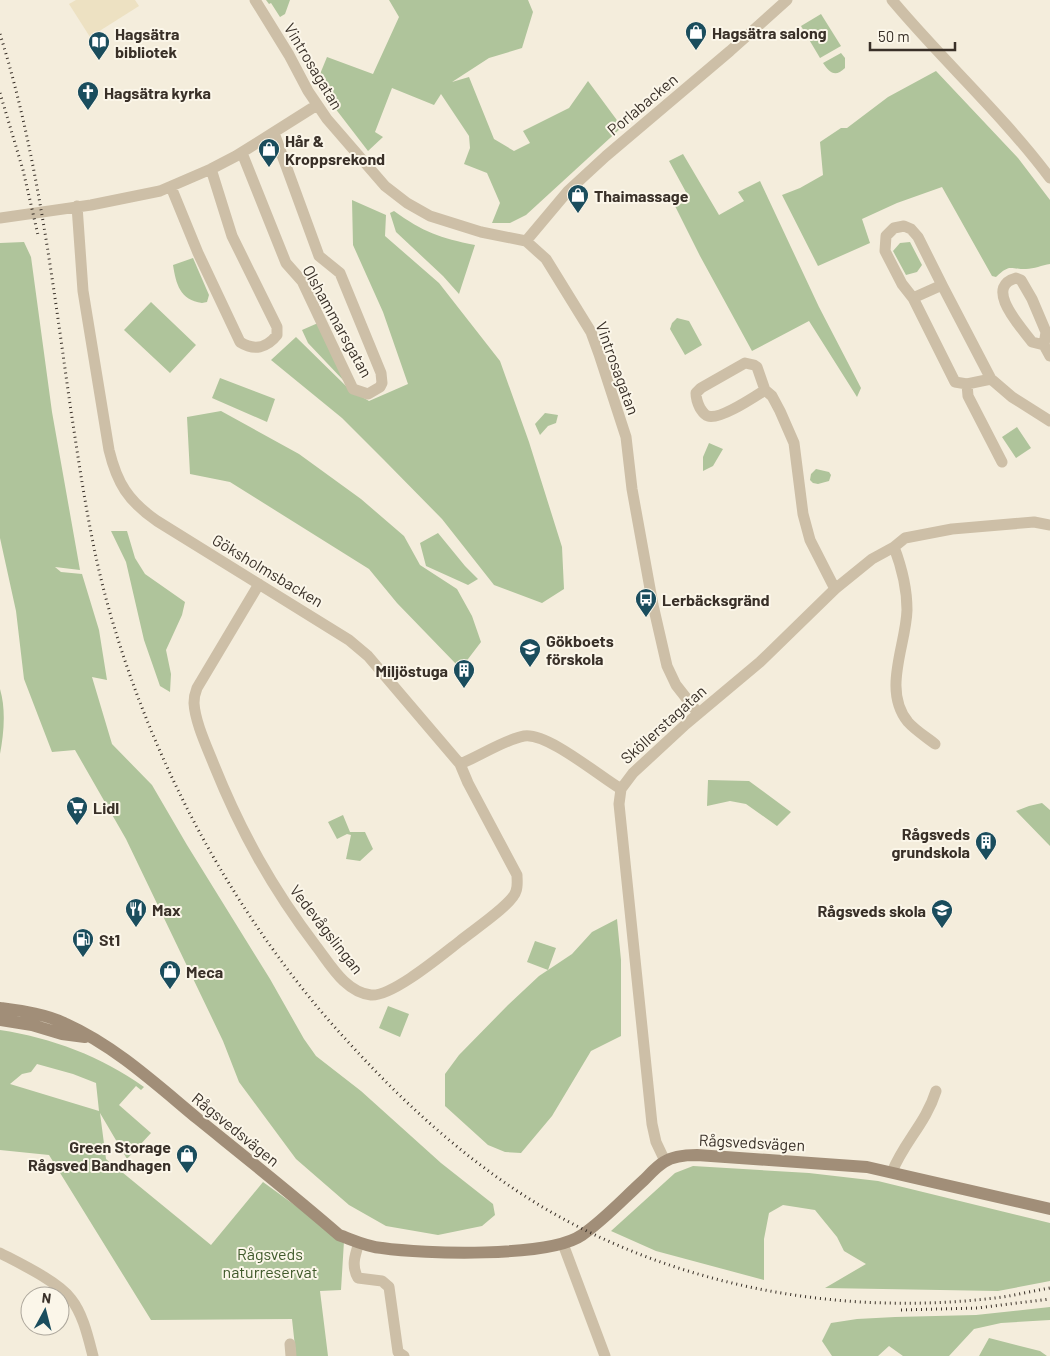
<svg xmlns="http://www.w3.org/2000/svg" width="1050" height="1356" viewBox="0 0 1050 1356" font-family="Barlow,sans-serif">
	<style>
		.green { fill: #afc49b; fill-rule: evenodd }
		.plaza { fill: #ede1c2 }
		.lines { fill: none; stroke-linecap: round; stroke-linejoin: round }
		.street { stroke: #cdbfa7; stroke-width: 11 }
		.secondary { stroke: #a18e78; stroke-width: 12 }
		.rail { stroke: #393028; stroke-width: 3; stroke-dasharray: 1 4; stroke-linecap: butt }
		.labels { text-anchor: middle; dominant-baseline: central; stroke-width: 4; stroke-linejoin: round; paint-order: stroke }
		.poi-label { font-size: 16px; font-weight: bold; fill: #393028; stroke: #fbf6e9; text-anchor: start }
		.street-label { font-size: 16px; fill: #393028; stroke: #fbf6e9 }
		.park-label { font-size: 16px; fill: #3f592a; stroke: #fbf6e9 }
	</style>
	<rect width="100%" height="100%" fill="#f4eddc"/>
	<!-- green -->
	<path class="green" d="M266,0H290L285,14L280,17L271,3L269,4Z
		M389,0H528L533,12L522,48L489,58L452,82L469,77L494,139L514,151L530,143L523,131L569,108L588,81L622,127L526,215L510,223H492L500,203L487,173L464,164L470,148L469,136L441,94L434,105L392,88L375,132L383,137L368,151L328,99L318,79L327,57L373,74L399,17Z
		M821,14L841,46L820,58L801,26Z
		M841,53L845,58V68C835,78 829,72 823,63Z
		M936,71L1018,158L1050,200V264C1042,265 1034,269 1026,269C1010,270 1011,263 996,277L992,276L942,187L897,203L862,219L870,243L818,266L782,195L800,188L823,175L820,142L841,128H847L888,97Z
		M683,154L719,215L744,201L738,192L760,181L819,307L861,388L857,397L809,321L752,351L700,256L675,206L687,201V194L669,161Z
		M352,200L386,215L385,236L439,283L500,361L529,442L562,547L564,589L542,603L494,585L442,519L384,460L342,418L271,360L296,337L349,389L369,401L408,384L383,312L353,245Z
		M394,211C423,232 440,238 475,245L459,294L443,276L396,232L390,213Z
		M24,242L31,257L52,412L80,570L55,567L61,572L82,574L99,630L107,680L92,677L112,744L152,785L187,845L270,979L304,1039L316,1056L361,1091L441,1163L493,1204L495,1215L482,1226L438,1235L386,1226L349,1205L296,1159L239,1082L223,1041L126,839L75,750L52,752L24,679L16,611L0,538V243Z
		M910,242L922,265L917,272L906,275L893,251L900,243Z
		M193,258L209,295L207,302L202,303C180,300 176,284 173,265Z
		M151,302L196,345L170,373L124,330Z
		M677,318L689,321L702,345L685,355L670,329L672,323Z
		M318,323L344,381L308,343L302,330Z
		M220,378L275,399L267,422L212,398Z
		M221,411L299,454L361,499L404,536L420,565L457,589L472,616L481,642L465,663L456,664L397,603L369,569L230,482L190,474L187,417Z
		M545,413L558,415L556,423L548,426L540,435L535,424Z
		M1017,427L1031,448L1016,458L1002,437Z
		M709,443L723,449L713,466L703,471V457Z
		M816,469L829,472L831,475L829,481L818,484L813,483L810,480L811,474Z
		M111,531H127L135,558L145,574L185,602L182,615L166,650L171,674L170,692L160,686L144,640L126,562Z
		M438,533L465,566L478,579L468,585L426,566L420,543Z
		M0,689C6,709 4,733 0,754Z
		M708,780L749,781L791,812L777,826L746,804L730,801L707,806Z
		M1042,803L1050,810V846L1016,811L1029,806Z
		M343,815L350,832H365L373,849L360,861L346,859L351,835L347,834L337,839L328,822Z
		M617,919L621,960V1036L591,1051L552,1116L521,1153L505,1152L488,1145L445,1106V1074L459,1055L508,1005L539,976L572,954L592,932Z
		M535,941L556,948L548,970L527,962Z
		M388,1006L409,1014L400,1037L379,1028Z
		M0,1030C52,1038 101,1056 144,1087L141,1090L136,1086L119,1105L151,1133L127,1159L100,1113L106,1159L211,1245L263,1182L344,1241L341,1290L320,1291L328,1356H296L292,1319L151,1320L49,1155L0,1150ZM37,1064L73,1074L96,1083L99,1111L10,1084L22,1074L31,1072Z
		M693,1166L809,1173L878,1181L1050,1223V1281L998,1291L825,1288L866,1264L844,1251L837,1237L815,1210L783,1205L769,1213L764,1239V1280L656,1251L611,1231L675,1173Z
		M1050,1307V1320L1001,1323L974,1329L949,1356H903L889,1346L878,1356H832L822,1341L831,1323L857,1319L895,1317L976,1315Z
		M989,1338L1040,1351L1047,1356H979Z"/>
	<!-- plaza -->
	<path class="plaza" d="M76,0H135L139,6L90,37L69,4Z"/>
	<g class="lines">
		<!-- street -->
		<path class="street" d="M255,0L289,55L308,91L327,119L385,186L407,203L430,216L481,232L526,241L546,259L591,332L599,354L626,437L632,489L653,605L667,666L676,685L698,713
			M892,0C943,61 1002,114 1050,178
			M242,153L286,263L302,281L353,389L368,394L380,387L382,383L381,373L340,273L319,256L274,133
			M171,187L198,253L240,342C254,351 267,348 277,335V327L232,236L211,169
			M77,206L83,291L109,450C117,483 128,501 157,521L349,640L368,656L460,764C478,757 506,739 524,736C547,732 599,776 621,789
			M0,218L91,205L160,191L211,169L236,156L317,105
			M526,241L568,191L606,156L730,51L787,0
			M913,298L902,284L885,251L886,236L894,228L904,226L911,229L918,237L942,285
			M1044,345L1032,342C1021,327 983,287 1016,278L1021,280L1032,299L1046,332L1044,345L1050,356
			M991,379L967,384L955,382L913,298L942,285L991,379L1012,397L1050,421
			M967,384L968,396L1002,462
			M765,390C754,397 720,420 708,416C704,415 702,411 700,408C697,402 696,399 696,393L701,388L745,363L754,365L757,367L765,390L772,396L780,411L794,443L803,514L810,540L835,589
			M894,547C902,568 907,587 907,610C906,646 882,690 908,722C915,730 926,737 935,744
			M259,584L197,688C195,693 194,698 194,703C195,722 207,747 214,765C241,832 272,888 316,946C330,964 345,992 371,995C392,997 443,954 460,941C472,931 513,904 516,891C518,886 517,880 517,875L468,783L460,764
			M665,1161L656,1142L652,1124L619,804L621,789L633,773L686,724L760,662L835,589L872,559L894,547L905,538L952,529L1034,522L1050,525
			M892,1172C904,1142 926,1123 936,1091
			M359,1243C355,1255 351,1266 358,1278L382,1281L389,1287L398,1352L404,1356
			M563,1244L605,1356
			M0,1253C19,1263 59,1282 71,1299C83,1314 88,1337 93,1356
			M290,1344L291,1356"/>
		<!-- secondary -->
		<path class="secondary" d="M0,1008C22,1011 46,1014 66,1024C115,1046 157,1085 198,1119C245,1157 293,1195 339,1235C353,1240 367,1247 382,1248C423,1254 549,1258 582,1235C604,1220 624,1198 644,1180C650,1174 657,1166 664,1162C673,1156 687,1155 697,1155L867,1167L1050,1209
			M0,1020L32,1025L62,1034L85,1037"/>
		<!-- rail -->
		<path class="rail" d="M0,34C38,155 53,286 71,411C82,483 92,554 113,623C155,764 225,896 319,1009C386,1087 461,1160 551,1212C684,1288 843,1316 995,1298C1013,1296 1032,1291 1050,1288
			M0,93L23,170L38,235
			M901,1310L977,1308L1050,1299"/>
	</g>
	<!-- icons -->
	<defs>
		<g id="shop-pin" transform="scale(1.125)"><path d="M0 17L-7.5 6A9.5 9.5 0 1 1 7.5 6Z" fill="#1a4d5d" stroke="#fbf6e9"/><path d="M-5-2.5h2.3a2.7 3.5 0 0 1 5.4 0H5L5.5 6h-11ZM-1.5-2.5h3a1.5 2.3 0 0 0-3 0Z" fill="#fff"/></g>
		<g id="library-pin" transform="scale(1.125)"><path d="M0 17L-7.5 6A9.5 9.5 0 1 1 7.5 6Z" fill="#1a4d5d" stroke="#fbf6e9"/><path d="M-6-4Q-3-5.5-.7-3.5V5Q-3 3-6 4ZM6-4Q3-5.5 .7-3.5V5Q3 3 6 4Z" fill="#fff"/></g>
		<g id="church-pin" transform="scale(1.125)"><path d="M0 17L-7.5 6A9.5 9.5 0 1 1 7.5 6Z" fill="#1a4d5d" stroke="#fbf6e9"/><path d="M-1.2-6h2.4v3.5h3.3v2.4h-3.3V6h-2.4V-.1h-3.3v-2.4h3.3Z" fill="#fff"/></g>
		<g id="bus-pin" transform="scale(1.125)"><path d="M0 17L-7.5 6A9.5 9.5 0 1 1 7.5 6Z" fill="#1a4d5d" stroke="#fbf6e9"/><path d="M-5-6H5V4H4V6H2V4H-2V6H-4V4H-5ZM-3.5-4V0h7V-4ZM-3.5 1.2v1.5H-2V1.2ZM2 1.2v1.5H3.5V1.2Z" fill="#fff"/></g>
		<g id="school-pin" transform="scale(1.125)"><path d="M0 17L-7.5 6A9.5 9.5 0 1 1 7.5 6Z" fill="#1a4d5d" stroke="#fbf6e9"/><path d="M0-5L7-2L0 1L-7-2ZM-4 1L0 2.5L4 1V4Q0 6-4 4Z" fill="#fff"/></g>
		<g id="building-pin" transform="scale(1.125)"><path d="M0 17L-7.5 6A9.5 9.5 0 1 1 7.5 6Z" fill="#1a4d5d" stroke="#fbf6e9"/><path d="M-4-6H4V6H1V3H-1V6H-4ZM-2.5-4.3h1.7v1.8h-1.7ZM.8-4.3h1.7v1.8H.8ZM-2.5-1h1.7V.8h-1.7ZM.8-1h1.7V.8H.8Z" fill="#fff"/></g>
		<g id="supermarket-pin" transform="scale(1.125)"><path d="M0 17L-7.5 6A9.5 9.5 0 1 1 7.5 6Z" fill="#1a4d5d" stroke="#fbf6e9"/><path d="M-6-5.5h2.5l.6 2H6L4.5 2H-2.5L-4.4-4H-6ZM-1.5 3.2a1.3 1.3 0 1 0 .1 0ZM3 3.2a1.3 1.3 0 1 0 .1 0Z" fill="#fff"/></g>
		<g id="restaurant-pin" transform="scale(1.125)"><path d="M0 17L-7.5 6A9.5 9.5 0 1 1 7.5 6Z" fill="#1a4d5d" stroke="#fbf6e9"/><path d="M-5-6h1v4h1v-4h1v4h1v-4h1v5L-1.5 .5V6h-2V.5L-5-1ZM5-6V6H3V1.5H1.5Q1.5-4 5-6Z" fill="#fff"/></g>
		<g id="fuel-pin" transform="scale(1.125)"><path d="M0 17L-7.5 6A9.5 9.5 0 1 1 7.5 6Z" fill="#1a4d5d" stroke="#fbf6e9"/><path d="M-5.5-6h7V0h2V4h1.3V-2.5L3-4.5l.8-.8L6-3V5H2.5V1h-1V6h-7ZM-4.2-4.7v3.2H.2V-4.7Z" fill="#fff"/></g>
	</defs>
	<g fill-rule="evenodd">
		<use href="#shop-pin" x="696" y="32"/>
		<use href="#library-pin" x="99" y="42"/>
		<use href="#church-pin" x="88" y="92"/>
		<use href="#shop-pin" x="269" y="149"/>
		<use href="#shop-pin" x="578" y="195"/>
		<use href="#bus-pin" x="646" y="599"/>
		<use href="#school-pin" x="530" y="649"/>
		<use href="#building-pin" x="464" y="670"/>
		<use href="#supermarket-pin" x="77" y="807"/>
		<use href="#building-pin" x="986" y="842"/>
		<use href="#restaurant-pin" x="136" y="909"/>
		<use href="#school-pin" x="942" y="910"/>
		<use href="#fuel-pin" x="83" y="939"/>
		<use href="#shop-pin" x="170" y="971"/>
		<use href="#shop-pin" x="187" y="1155"/>
	</g>
	<g class="labels">
		<!-- poi labels -->
		<g class="poi-label">
			<text x="712" y="32">Hagsätra salong</text>
			<text x="115" y="33">Hagsätra<tspan x="115" dy="18">bibliotek</tspan></text>
			<text x="104" y="92">Hagsätra kyrka</text>
			<text x="285" y="140">Hår &amp;<tspan x="285" dy="18">Kroppsrekond</tspan></text>
			<text x="594" y="195">Thaimassage</text>
			<text x="662" y="599">Lerbäcksgränd</text>
			<text x="546" y="640">Gökboets<tspan x="546" dy="18">förskola</tspan></text>
			<text x="448" y="670" text-anchor="end">Miljöstuga</text>
			<text x="93" y="807">Lidl</text>
			<text x="970" y="833" text-anchor="end">Rågsveds<tspan x="970" dy="18">grundskola</tspan></text>
			<text x="152" y="909">Max</text>
			<text x="926" y="910" text-anchor="end">Rågsveds skola</text>
			<text x="99" y="939">St1</text>
			<text x="186" y="971">Meca</text>
			<text x="171" y="1146" text-anchor="end">Green Storage<tspan x="171" dy="18">Rågsved Bandhagen</tspan></text>
		</g>
		<!-- street labels -->
		<g class="street-label">
			<text transform="translate(314 66) rotate(59)">Vintrosagatan</text>
			<text transform="translate(642 104) rotate(-40)">Porlabacken</text>
			<text transform="translate(338 321) rotate(61)">Olshammarsgatan</text>
			<text transform="translate(618 368) rotate(70)">Vintrosagatan</text>
			<text transform="translate(268 570) rotate(31)">Göksholmsbacken</text>
			<text transform="translate(663 724) rotate(-42)">Sköllerstagatan</text>
			<text transform="translate(327 929) rotate(52)">Vedevågslingan</text>
			<text transform="translate(236 1129) rotate(39)">Rågsvedsvägen</text>
			<text transform="translate(752 1142) rotate(3)">Rågsvedsvägen</text>
		</g>
		<!-- park labels -->
		<g class="park-label">
			<text x="270" y="1253">Rågsveds<tspan x="270" dy="18">naturreservat</tspan></text>
		</g>
	</g>
	<!-- north arrow -->
	<g transform="translate(45 1311) rotate(7)"><circle r="24" fill="#fbf6e9" stroke="#ada79c"/>
	<path d="M0-4L9 19L0 12L-9 19Z" fill="#1a4d5d"/>
	<text y="-8" font-size="14" font-weight="bold" text-anchor="middle" fill="#393028">N</text>
	</g>
	<!-- scale -->
	<path d="M870 42v8h85v-8" fill="none" stroke="#393028" stroke-width="2.5"/>
	<text x="878" y="42" font-size="15" fill="#393028" stroke="#fbf6e9" stroke-width="4" paint-order="stroke">50 m</text>
</svg>
